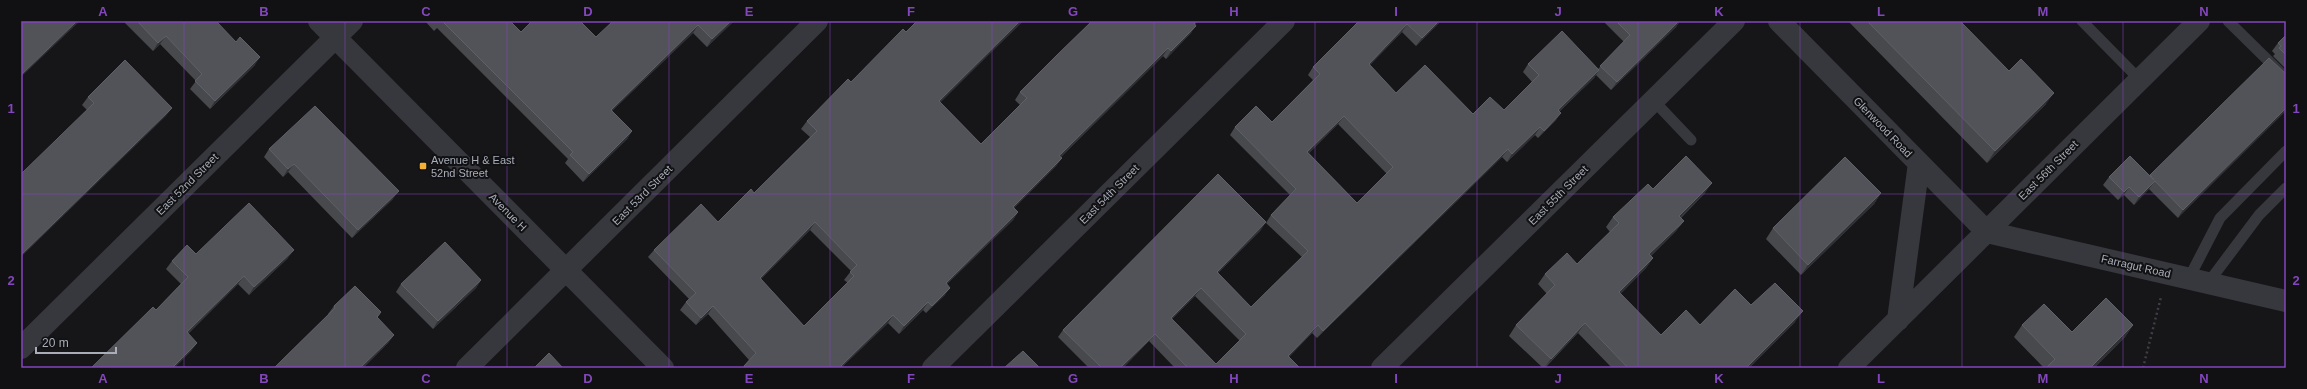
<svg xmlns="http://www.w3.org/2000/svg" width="2307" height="389" viewBox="0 0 2307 389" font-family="Helvetica,sans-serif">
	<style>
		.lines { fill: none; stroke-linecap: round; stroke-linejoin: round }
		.path { stroke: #3d3f44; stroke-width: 2.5; stroke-dasharray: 2 3; stroke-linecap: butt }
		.service { stroke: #37383d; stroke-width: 11 }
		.minor { stroke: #37383d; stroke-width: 22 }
		.wall { fill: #47494d; fill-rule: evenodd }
		.shaded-wall { fill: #2f3033 }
		.building { fill: #525359; stroke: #5f6168; fill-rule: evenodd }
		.grid { fill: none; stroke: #8446be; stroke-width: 1; stroke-opacity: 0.55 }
		.poi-dot { fill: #f2b134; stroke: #111113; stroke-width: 1.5 }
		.labels { text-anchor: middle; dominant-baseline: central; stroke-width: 4; stroke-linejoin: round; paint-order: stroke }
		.street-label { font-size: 11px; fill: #a8adb8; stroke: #111113 }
		.poi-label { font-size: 11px; fill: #a8adb8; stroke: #111113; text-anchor: start }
		.neatline { fill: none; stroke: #8446be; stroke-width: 1.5 }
		.grid-label { font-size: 13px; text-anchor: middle; font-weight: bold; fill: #8446be }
	</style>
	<rect width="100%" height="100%" fill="#161618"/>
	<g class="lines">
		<!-- path -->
		<path class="path" d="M2143,368L2161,297"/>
		<!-- service -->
		<path class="service" d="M2082,21L2140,80
			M2228,21L2286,78
			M1653,100L1691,140
			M2189,278L2220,218L2286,151
			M2208,283L2259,215L2286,188"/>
		<!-- minor -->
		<path class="minor" d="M319,21L663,368
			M1779,21L1987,232
			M1987,232L2286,301
			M1898,320L1919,163
			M21,348L352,21
			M467,368L817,21
			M933,368L1284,21
			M1382,368L1734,21
			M1849,368L2199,21"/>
	</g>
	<!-- wall -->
	<path class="wall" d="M123,21H216L255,65L210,109L190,89L196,81L160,44L153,51Z
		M425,21H510L521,32L596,37L734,21L707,47L693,33L612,111L632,131L627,139L583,182L565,163L568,159L437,28L434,31Z
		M917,21H1023L940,102L981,144L1020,105L1015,100L1020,92L1092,21H1198L1195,24L1191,33L1166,59L1163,56L1061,157L1062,158L1056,166L1014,208L1018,212L1013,220L947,284L945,295L926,313L923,310L899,334L888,323L842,367L843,368H742L749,360L708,314L696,325L680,310L686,302L689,299L648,257L654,250L718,222L754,193L810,137L801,129L807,121L906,32ZM810,230L851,271L844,280L848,283L804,326L761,279Z
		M1359,21H1441L1416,46L1402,32L1370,65L1396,93L1473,114L1504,110L1532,82L1523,72L1528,64L1598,69L1624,42L1603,21H1680L1676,27L1611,90L1596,75L1594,78L1560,111L1556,120L1538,138L1535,135L1507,162L1502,157L1317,338L1312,333L1289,357L1300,368H1175L1149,341L1123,368H1089L1058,337L1063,330L1261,230L1218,273L1251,307L1302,257L1266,223L1271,215L1290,195L1230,135L1235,127L1272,122L1313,80L1308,75L1313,67ZM1338,124L1387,174L1357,203L1309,153ZM1195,296L1240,341L1216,364L1172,319Z
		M1848,21H1960L2009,71L2046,104L1987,163Z
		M2286,35V69L2273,56L2275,54L2272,51L2278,43Z
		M2286,74L2178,218L2149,189L2134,205L2124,195L2118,200L2103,185L2109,177L2150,175Z
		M88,97L166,116L87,110L82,105Z
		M269,149L393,199L352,238L288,172L283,177L264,157Z
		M1653,189L1705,193L1681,218L1684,221L1676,231L1651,256L1653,258L1646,268L1620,294L1661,335L1700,325L1751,305L1795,322L1749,368H1612L1578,333L1545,368H1543L1509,336L1516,325L1547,294L1538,284L1545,274L1577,264L1610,232L1606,227L1613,217Z
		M1881,193L1874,204L1801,275L1766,239L1773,228Z
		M196,254L288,258L249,295L238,284L188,334L197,343L191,351L174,368H91L156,310L181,284L166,269L172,261Z
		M481,280L476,288L433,329L396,292L401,284Z
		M334,306L381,312L377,318L394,335L388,343L363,368H274L329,314H328Z
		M2022,325L2072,332L2133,325L2125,337L2094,368H2044L2014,337Z"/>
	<!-- shaded-wall -->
	<path class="shaded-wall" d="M77,21H80L21,77V75Z
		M731,21H734L707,47L712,39Z
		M1020,21H1023L934,109L939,101Z
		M1439,21H1441L1416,46L1422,38Z
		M1679,21H1680L1676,27L1611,90L1617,82Z
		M1407,24L1402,32L1363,72L1369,64Z
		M698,25L693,33L606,117L611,110Z
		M1196,26L1191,33L1166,59L1171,51Z
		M166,36L160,44L153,51L158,43Z
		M1168,48L1163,56L1054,164L1059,156Z
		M260,57L255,65L210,109L215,101Z
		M1599,70L1594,78L1553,117L1558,110Z
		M2054,93L2046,104L1987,163L1995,151Z
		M172,108L166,116L21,257V255Z
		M2286,108V111L2178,218L2183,210Z
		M1561,113L1556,120L1538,138L1544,131Z
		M1344,116L1338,124L1302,160L1307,152Z
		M1540,127L1535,135L1507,162L1512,154Z
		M632,131L627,139L583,182L589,174Z
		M1508,149L1502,157L1317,338L1323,331Z
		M1062,158L1056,166L1007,215L1013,207Z
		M294,164L288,172L283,177L288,169Z
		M2155,181L2149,189L2134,205L2139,197Z
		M1712,183L1705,193L1672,226L1679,216Z
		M2129,187L2124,195L2118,200L2124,192Z
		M399,191L393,199L352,238L358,230Z
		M1881,193L1874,204L1801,275L1808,265Z
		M1018,212L1013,220L940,291L946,283Z
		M1684,221L1676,231L1642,264L1649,254Z
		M815,222L810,230L754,285L760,278Z
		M1266,222L1261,230L1212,279L1217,272Z
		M294,250L288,258L249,295L254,287Z
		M1653,258L1646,268L1612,303L1619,292Z
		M244,276L238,284L181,340L187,332Z
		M481,280L476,288L433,329L438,321Z
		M950,288L945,295L926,313L932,306Z
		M1201,288L1195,296L1165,325L1171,318Z
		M928,302L923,310L899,334L904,326Z
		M713,306L708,314L696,325L701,318Z
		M1803,311L1795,322L1749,368H1746Z
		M893,315L888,323L841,368V366Z
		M1585,323L1578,333L1544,368L1551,359Z
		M1318,325L1312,333L1282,364L1288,356Z
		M2133,325L2125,337L2094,368H2090Z
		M1155,334L1149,341L1123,368H1120Z
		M394,335L388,343L363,368H360Z
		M197,343L191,351L174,368H172Z"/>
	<!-- building -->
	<path class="building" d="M21,21H77L21,75Z
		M137,21H216L236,42L240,37L260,57L215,101L195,81L202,74L166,36L158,43Z
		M442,21H510L521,32L532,21H580L596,37L613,21H731L712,39L698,25L611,110L632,131L589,174L570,155L573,152Z
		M917,21H1020L939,101L981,144L1027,98L1020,92L1057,55L1092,21H1196L1194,23L1196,26L1171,51L1168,48L1059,156L1062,158L1013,207L1018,212L946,283L950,288L932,306L928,302L904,326L893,315L841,366L843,368H746L744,366L756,353L713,306L701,318L686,302L696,293L654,250L701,204L718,222L751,189L754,193L817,131L807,121L848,79L851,82L903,29L906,32ZM815,222L857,265L850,272L854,276L804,326L760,278Z
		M1359,21H1439L1422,38L1407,24L1369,64L1396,93L1425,65L1473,114L1490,97L1504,110L1539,75L1528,64L1562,31L1599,70L1558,110L1561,113L1544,131L1540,127L1512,154L1508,149L1323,331L1318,325L1288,356L1300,368H1188L1155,334L1120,368H1102L1063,330L1218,174L1266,222L1217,272L1251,307L1308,251L1271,215L1296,189L1235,127L1256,106L1272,122L1320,74L1313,67ZM1344,116L1393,167L1357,203L1307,152ZM1201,288L1246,334L1216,364L1171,318Z
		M1616,21H1679L1617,82L1600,66L1630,35Z
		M1867,21H1960L2009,71L2021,59L2054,93L1995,151Z
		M2286,35V55L2279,48L2281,46L2278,43Z
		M2269,58L2286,74V108L2183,210L2155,181L2139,197L2129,187L2124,192L2109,177L2130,156L2154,180L2150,175Z
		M125,60L172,108L21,255V174L94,103L88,97Z
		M315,106L399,191L358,230L294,164L288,169L269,149Z
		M1686,156L1712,183L1679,216L1684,221L1649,254L1653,258L1619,292L1661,335L1686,310L1700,325L1735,289L1751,305L1775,283L1803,311L1746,368H1628L1585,323L1551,359L1516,325L1555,285L1545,274L1567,253L1577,264L1619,223L1613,217L1648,184L1653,189Z
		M1845,157L1881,193L1808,265L1773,228Z
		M249,203L294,250L254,287L244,276L187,332L197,343L172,368H91L153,307L156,310L188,277L172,261L187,245L196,254Z
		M445,242L481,280L438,321L401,284Z
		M355,286L381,312L377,317L394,335L360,368H274L335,308L334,306Z
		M2106,298L2133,325L2091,367L2093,368H2046L2055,359L2022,325L2044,304L2072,332Z
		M1023,351L1040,368H1004Z
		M549,353L563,368H534Z"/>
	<!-- grid -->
	<path class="grid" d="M184,21V368M345,21V368M507,21V368M669,21V368M830,21V368M992,21V368M1154,21V368M1315,21V368M1477,21V368M1638,21V368M1800,21V368M1962,21V368M2123,21V368M21,194H2286"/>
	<!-- markers -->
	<rect class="poi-dot" x="419" y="162" width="8" height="8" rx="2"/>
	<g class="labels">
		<!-- street labels -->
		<g class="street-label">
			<text transform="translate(1883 127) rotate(46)">Glenwood Road</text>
			<text transform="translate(2048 170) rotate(-45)">East 56th Street</text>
			<text transform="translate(187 184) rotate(-45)">East 52nd Street</text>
			<text transform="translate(1109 194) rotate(-45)">East 54th Street</text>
			<text transform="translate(642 195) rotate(-45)">East 53rd Street</text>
			<text transform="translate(1558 195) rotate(-45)">East 55th Street</text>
			<text transform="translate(508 212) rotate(45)">Avenue H</text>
			<text transform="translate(2136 266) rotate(13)">Farragut Road</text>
		</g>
		<!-- poi labels -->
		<g class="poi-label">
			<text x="431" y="160">Avenue H &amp; East<tspan x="431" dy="13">52nd Street</tspan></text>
		</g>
	</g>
	<!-- border -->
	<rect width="2307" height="389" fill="none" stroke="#111113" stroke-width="44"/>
	<!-- scale -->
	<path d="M36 347v6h80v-6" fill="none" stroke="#a8adb8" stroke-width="2"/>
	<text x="42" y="347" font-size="12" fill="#a8adb8" stroke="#111113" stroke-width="3" paint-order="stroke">20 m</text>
	<rect x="22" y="22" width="2263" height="345" class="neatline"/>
	<g class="grid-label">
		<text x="103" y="16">A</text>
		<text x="264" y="16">B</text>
		<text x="426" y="16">C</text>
		<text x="588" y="16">D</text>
		<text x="749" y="16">E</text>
		<text x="911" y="16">F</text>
		<text x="1073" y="16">G</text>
		<text x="1234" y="16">H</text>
		<text x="1396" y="16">I</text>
		<text x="1558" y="16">J</text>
		<text x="1719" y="16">K</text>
		<text x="1881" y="16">L</text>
		<text x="2043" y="16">M</text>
		<text x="2204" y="16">N</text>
		<text x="11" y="113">1</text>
		<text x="2296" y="113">1</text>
		<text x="11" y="285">2</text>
		<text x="2296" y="285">2</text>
		<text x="103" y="383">A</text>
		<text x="264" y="383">B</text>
		<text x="426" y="383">C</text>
		<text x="588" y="383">D</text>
		<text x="749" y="383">E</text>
		<text x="911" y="383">F</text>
		<text x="1073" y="383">G</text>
		<text x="1234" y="383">H</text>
		<text x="1396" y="383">I</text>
		<text x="1558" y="383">J</text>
		<text x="1719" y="383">K</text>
		<text x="1881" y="383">L</text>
		<text x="2043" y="383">M</text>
		<text x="2204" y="383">N</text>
	</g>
</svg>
